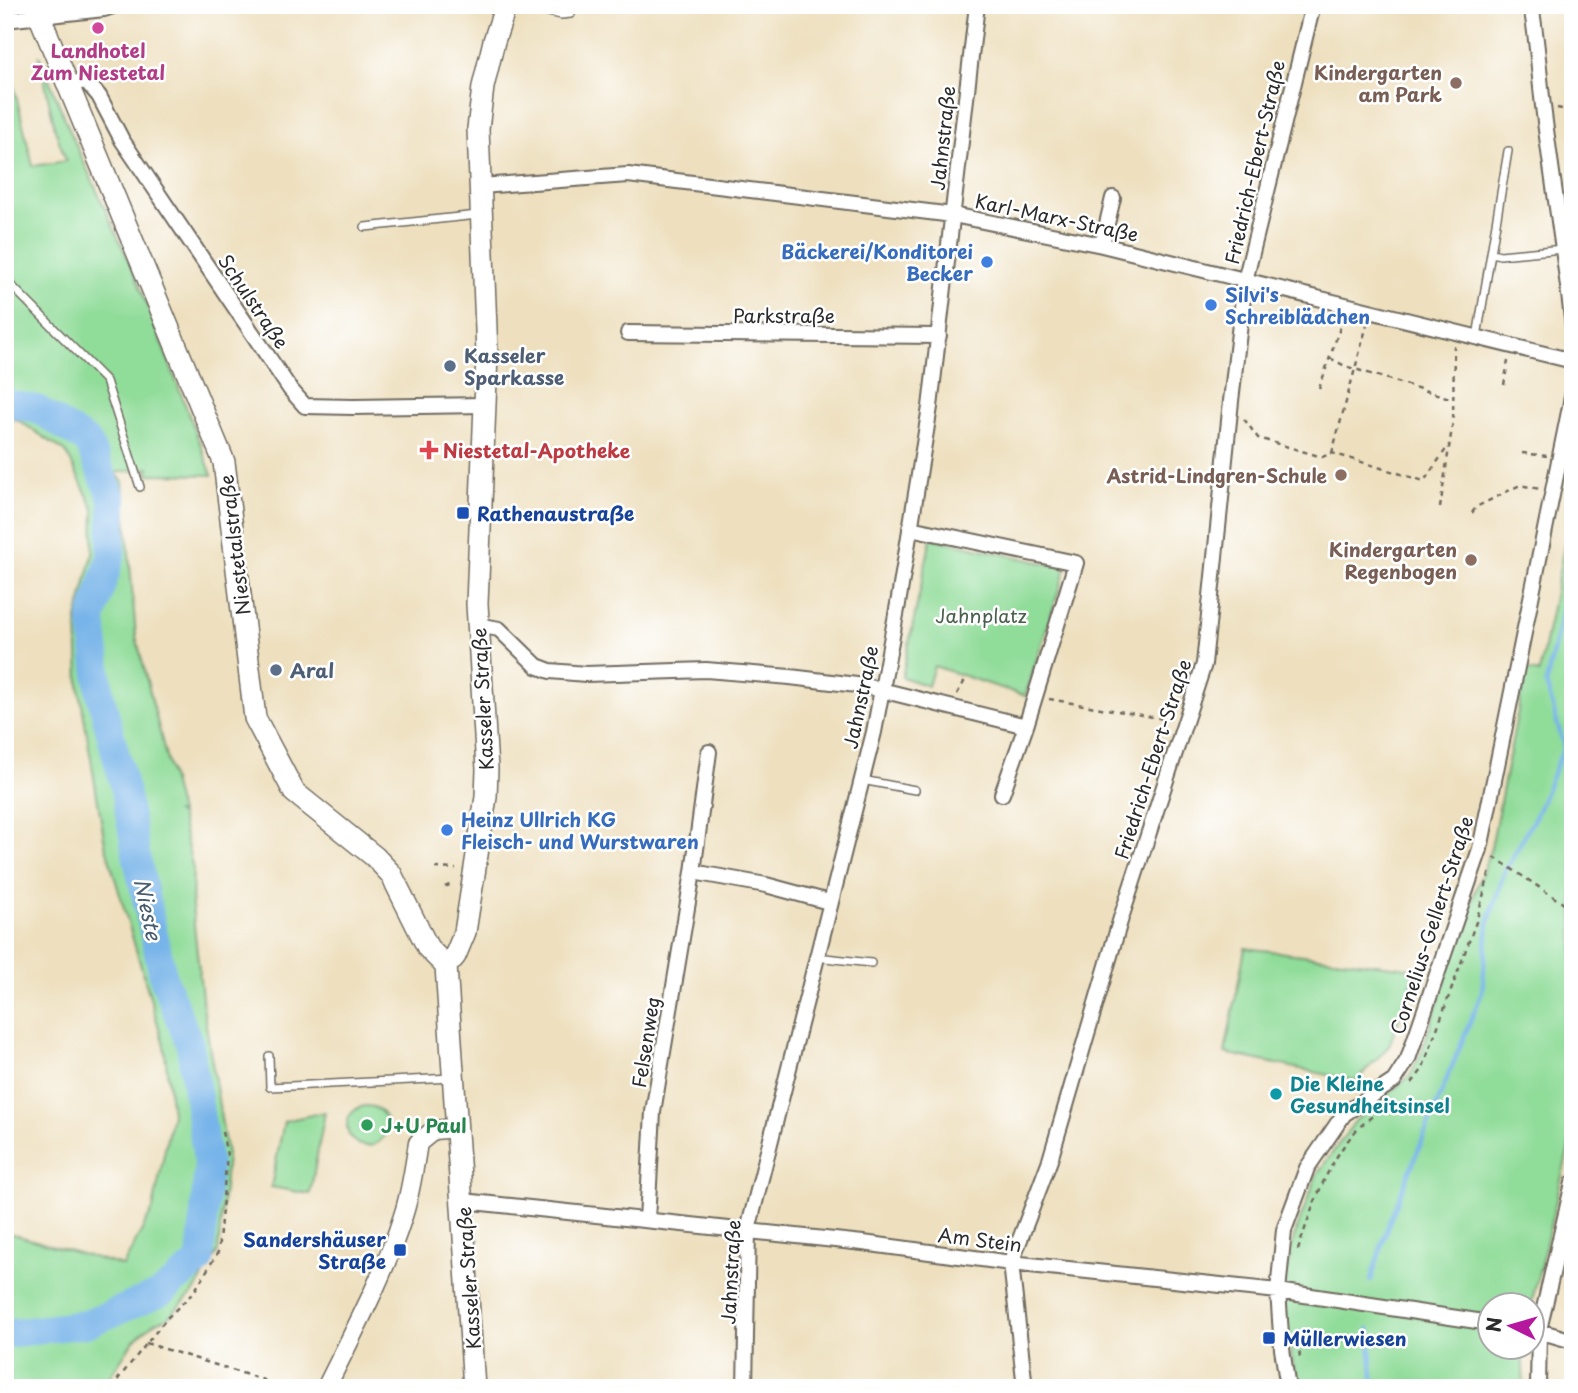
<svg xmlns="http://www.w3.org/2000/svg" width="1578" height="1393" viewBox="0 0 1578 1393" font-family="'Playpen Sans',sans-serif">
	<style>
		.green { fill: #90dc99; stroke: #5e8462; stroke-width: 2 }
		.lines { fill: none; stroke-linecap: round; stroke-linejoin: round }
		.stream { stroke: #77b4e9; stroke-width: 4.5 }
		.river { stroke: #77b4e9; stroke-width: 28 }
		.service-casing { stroke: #6f6a5f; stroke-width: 10 }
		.minor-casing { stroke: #6f6a5f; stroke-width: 18 }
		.tertiary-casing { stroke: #6f6a5f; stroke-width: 21 }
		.secondary-casing { stroke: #6f6a5f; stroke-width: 24 }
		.path { stroke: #6f6a5f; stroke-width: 2.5; stroke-dasharray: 5 5; stroke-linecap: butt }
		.service { stroke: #fff; stroke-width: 7 }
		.minor { stroke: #fff; stroke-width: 14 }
		.tertiary { stroke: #fff; stroke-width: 18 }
		.secondary { stroke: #fff; stroke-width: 21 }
		.hotel-dot { fill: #d1479c; stroke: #fff; stroke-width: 2.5 }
		.education-dot { fill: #8d6e63; stroke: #fff; stroke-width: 2.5 }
		.shop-dot { fill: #3f7fe0; stroke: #fff; stroke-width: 2.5 }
		.service-dot { fill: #5c6f8a; stroke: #fff; stroke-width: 2.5 }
		.health-dot { fill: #e0444e; stroke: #fff; stroke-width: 2.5 }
		.transit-dot { fill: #1a4fb4; stroke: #fff; stroke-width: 2.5 }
		.culture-dot { fill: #0f9aa8; stroke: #fff; stroke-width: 2.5 }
		.leisure-dot { fill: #2e9e5b; stroke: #fff; stroke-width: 2.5 }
		.labels { text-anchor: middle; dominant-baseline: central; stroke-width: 5; stroke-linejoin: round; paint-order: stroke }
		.hotel-label { font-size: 19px; font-weight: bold; fill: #b23c85; stroke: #fff }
		.education-label { font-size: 19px; font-weight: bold; fill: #785e54; stroke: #fff; text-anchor: end }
		.street-label { font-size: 19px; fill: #2b2b2b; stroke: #fff }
		.shop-label { font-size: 19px; font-weight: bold; fill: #366cbe; stroke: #fff; text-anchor: start }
		.service-label { font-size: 19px; font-weight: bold; fill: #4e5e75; stroke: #fff; text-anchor: start }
		.health-label { font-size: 19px; font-weight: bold; fill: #be3a42; stroke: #fff; text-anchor: start }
		.transit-label { font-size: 19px; font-weight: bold; fill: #164399; stroke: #fff; text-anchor: start }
		.park-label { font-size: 19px; fill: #49604c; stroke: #fff }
		.culture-label { font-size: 19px; font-weight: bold; fill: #0d838f; stroke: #fff; text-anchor: start }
		.leisure-label { font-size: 19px; font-weight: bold; fill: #27864d; stroke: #fff; text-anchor: start }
		.water-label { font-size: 21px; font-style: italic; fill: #465b6e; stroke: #fff }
	</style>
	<rect width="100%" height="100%" fill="#fff"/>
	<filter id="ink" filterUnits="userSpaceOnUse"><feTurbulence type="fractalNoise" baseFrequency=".0143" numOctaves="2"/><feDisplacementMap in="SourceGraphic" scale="14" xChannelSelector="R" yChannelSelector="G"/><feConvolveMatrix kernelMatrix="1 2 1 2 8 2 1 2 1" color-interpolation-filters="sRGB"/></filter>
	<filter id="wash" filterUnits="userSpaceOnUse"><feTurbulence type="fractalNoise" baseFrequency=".00686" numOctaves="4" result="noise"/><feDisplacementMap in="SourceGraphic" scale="28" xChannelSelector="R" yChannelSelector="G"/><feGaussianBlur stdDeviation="1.57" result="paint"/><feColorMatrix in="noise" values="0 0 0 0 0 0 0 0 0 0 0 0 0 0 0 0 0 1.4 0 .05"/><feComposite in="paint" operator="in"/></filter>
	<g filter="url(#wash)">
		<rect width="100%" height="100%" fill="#eee0bf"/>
		<!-- green -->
		<path class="green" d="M5,49L33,166L66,161L55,129L39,55L72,136L137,279L212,475L147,474L149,468L115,473L123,481L136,636L180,813H177L180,815L193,869L192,906L203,1006L227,1155L218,1252L194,1292L167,1318L154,1323L134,1340L102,1388H5V1232L123,1266L153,1209L172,1114L164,1045L105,844L79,687L77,618L93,553L94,509L66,452L18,420L5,417Z
			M1573,501V715L1570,729L1573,739V1131L1531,1305L1490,1306V1348H1522L1524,1388H1298L1287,1334L1283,1286L1295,1234L1317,1174L1356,1120L1409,1077L1421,1054L1464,923L1491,848L1526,670L1539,673Z
			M931,538L1066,568L1025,696L934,666L928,686L902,677Z
			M1245,948L1417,969L1389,1046L1356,1081L1225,1053Z
			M347 1126a20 20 0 1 1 40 0a20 20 0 1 1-40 0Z
			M325,1112L310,1194L271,1187L284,1121Z"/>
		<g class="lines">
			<!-- stream -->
			<path class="stream" d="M1371,1280L1388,1225L1482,992L1488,923L1504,873L1537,813L1564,747L1546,683L1573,564
				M1369,1329L1374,1388"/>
			<!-- river -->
			<path class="river" d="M5,403L37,409L88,442L113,500L111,556L92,619L100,694L125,790L136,854L164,980L190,1045L208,1166L200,1261L161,1293L86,1324L5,1334"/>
		</g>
	</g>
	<g filter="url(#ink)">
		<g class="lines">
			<!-- service casing -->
			<g class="service-casing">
				<path id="service" d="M519,5L561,15L571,14L574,5
					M365,227L478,215
					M1492,253L1500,255L1563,249
					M5,279L106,381L140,487
					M1477,337L1508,151
					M862,780L915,790
					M816,957L871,963
					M269,1056L270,1087L452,1078"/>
			</g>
			<!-- minor casing -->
			<g class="minor-casing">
				<path id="minor" d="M1531,5C1537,39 1539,72 1543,106C1552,180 1565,254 1573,328
					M5,20L104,9L116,5
					M68,84L86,81L99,96L122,140L290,389L305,406L353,407L485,405
					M481,186L628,175L953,215L1102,245L1573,361
					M1102,245L1113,198
					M628,333L939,336
					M478,625L499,629L537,666L550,671L586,674L706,670L790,677L865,686L1026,726L1076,563L910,528
					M1002,794L1026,726
					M693,872L766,885L829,902
					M463,1201L863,1243L1011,1263L1278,1291L1490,1323
					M647,1220L653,1112L693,872L709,752
					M1532,1329L1573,1341
					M745,1388L748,1230L874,732L898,604L930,407L977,5
					M1025,1388L1011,1263L1050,1160L1121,918L1204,664L1231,401L1245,281L1313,5
					M1288,1388L1282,1349L1278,1291L1284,1230L1307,1168L1344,1114L1394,1081L1408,1059L1480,849L1573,392
					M1538,1388L1539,1330L1573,1183"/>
			</g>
			<!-- tertiary casing -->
			<g class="tertiary-casing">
				<path id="tertiary" d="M326,1388C354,1331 384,1276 403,1216C411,1192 414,1167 418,1143L434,1130L457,1128"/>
			</g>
			<!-- secondary casing -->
			<g class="secondary-casing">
				<path id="secondary" d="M35,5L224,462L255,718L294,792L375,857L391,874L428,948L446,966
					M474,1388L446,966L455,956L465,932L486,797L487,769L477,604L487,354L478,129L483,87L494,41L506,5"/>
			</g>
			<!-- path -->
			<path class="path" d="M1557,108L1573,111
				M1330,358L1345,366L1453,399
				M1504,385L1508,361
				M1319,389L1343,319
				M1244,419L1258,438L1322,457L1332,453L1424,481L1449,445
				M1332,453L1367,325
				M1522,453L1547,456
				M1440,508L1453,421L1454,346
				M1472,513L1476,507L1520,485L1540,489
				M957,694L967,677
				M1049,699L1170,720
				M1494,857L1573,910
				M435,868L456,869
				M445,887L454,883
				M1412,1083L1422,1070L1476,922L1490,871
				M1298,1250C1311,1210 1326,1165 1354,1133C1364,1121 1379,1112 1391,1102
				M1298,1342L1300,1357
				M146,1343L289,1388
				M111,1388L167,1318L194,1292L218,1252L227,1155L222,1132"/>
			<!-- service -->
			<use href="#service" class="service"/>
			<!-- minor -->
			<use href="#minor" class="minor"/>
			<!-- tertiary -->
			<use href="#tertiary" class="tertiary"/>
			<!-- secondary -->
			<use href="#secondary" class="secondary"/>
		</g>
	</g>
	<!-- markers -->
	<circle class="hotel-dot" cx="98" cy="28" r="7"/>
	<g class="education-dot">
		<circle cx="1456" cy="83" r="7"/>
		<circle cx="1341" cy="475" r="7"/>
		<circle cx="1471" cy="560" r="7"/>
	</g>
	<g class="shop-dot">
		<circle cx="987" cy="262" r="7"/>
		<circle cx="1211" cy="305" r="7"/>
		<circle cx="447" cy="830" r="7"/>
	</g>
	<g class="service-dot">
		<circle cx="450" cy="366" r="7"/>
		<circle cx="276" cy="670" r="7"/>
	</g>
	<path class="health-dot" d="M425.5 439.5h7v7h7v7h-7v7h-7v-7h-7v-7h7z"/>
	<g class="transit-dot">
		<rect x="456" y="506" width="14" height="14" rx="3.5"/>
		<rect x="393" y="1243" width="14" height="14" rx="3.5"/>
		<rect x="1262" y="1331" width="14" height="14" rx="3.5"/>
	</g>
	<circle class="culture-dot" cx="1276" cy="1094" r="7"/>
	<circle class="leisure-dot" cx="367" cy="1125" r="7"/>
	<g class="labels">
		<!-- hotel labels -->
		<g class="hotel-label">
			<text x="98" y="50">Landhotel<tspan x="98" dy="22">Zum Niestetal</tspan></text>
		</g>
		<!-- education labels -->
		<g class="education-label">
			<text x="1442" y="72">Kindergarten<tspan x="1442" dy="22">am Park</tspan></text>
			<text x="1327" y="475">Astrid-Lindgren-Schule</text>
			<text x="1457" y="549">Kindergarten<tspan x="1457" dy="22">Regenbogen</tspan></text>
		</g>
		<!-- street labels -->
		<g class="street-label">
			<text transform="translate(942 138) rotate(-84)">Jahnstraße</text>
			<text transform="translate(1254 162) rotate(-77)">Friedrich-Ebert-Straße</text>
			<text transform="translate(1057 217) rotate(12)">Karl-Marx-Straße</text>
			<text transform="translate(254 301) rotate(56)">Schulstraße</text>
			<text x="784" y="315">Parkstraße</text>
			<text transform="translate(234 545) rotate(-97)">Niestetalstraße</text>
			<text transform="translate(860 697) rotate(-78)">Jahnstraße</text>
			<text transform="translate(482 699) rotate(-93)">Kasseler Straße</text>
			<text transform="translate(1152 759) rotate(-72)">Friedrich-Ebert-Straße</text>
			<text transform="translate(1431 925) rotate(-72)">Cornelius-Gellert-Straße</text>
			<text transform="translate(645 1042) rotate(-81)">Felsenweg</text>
			<text transform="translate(980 1239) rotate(7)">Am Stein</text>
			<text transform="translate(730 1272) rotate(-87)">Jahnstraße</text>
			<text transform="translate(468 1278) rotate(-94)">Kasseler Straße</text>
		</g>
		<!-- shop labels -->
		<g class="shop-label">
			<text x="973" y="251" text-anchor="end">Bäckerei/Konditorei<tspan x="973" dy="22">Becker</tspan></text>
			<text x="1225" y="294">Silvi's<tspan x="1225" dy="22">Schreiblädchen</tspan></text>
			<text x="461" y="819">Heinz Ullrich KG<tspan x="461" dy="22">Fleisch- und Wurstwaren</tspan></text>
		</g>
		<!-- service labels -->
		<g class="service-label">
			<text x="464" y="355">Kasseler<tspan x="464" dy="22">Sparkasse</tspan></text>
			<text x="290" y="670">Aral</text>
		</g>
		<!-- health labels -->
		<g class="health-label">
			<text x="443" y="450">Niestetal-Apotheke</text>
		</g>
		<!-- transit labels -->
		<g class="transit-label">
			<text x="477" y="513">Rathenaustraße</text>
			<text x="386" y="1239" text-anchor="end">Sandershäuser<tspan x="386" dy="22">Straße</tspan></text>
			<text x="1283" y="1338">Müllerwiesen</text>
		</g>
		<!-- park labels -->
		<g class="park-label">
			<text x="981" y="615">Jahnplatz</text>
		</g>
		<!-- culture labels -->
		<g class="culture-label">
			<text x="1290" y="1083">Die Kleine<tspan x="1290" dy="22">Gesundheitsinsel</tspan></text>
		</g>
		<!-- leisure labels -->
		<g class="leisure-label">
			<text x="381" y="1125">J+U Paul</text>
		</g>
		<!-- water labels -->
		<g class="water-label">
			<text transform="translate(149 909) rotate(78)">Nieste</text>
		</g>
	</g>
	<!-- margin -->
	<rect width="1578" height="1393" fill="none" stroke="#fff" stroke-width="28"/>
	<!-- north arrow -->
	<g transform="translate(1511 1326) rotate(275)"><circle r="33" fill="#ffffff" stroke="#aaaaaa" stroke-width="2"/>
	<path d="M0-5L12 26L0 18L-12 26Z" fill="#b5179e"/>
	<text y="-10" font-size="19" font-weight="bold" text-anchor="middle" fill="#2b2b2b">N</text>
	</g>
</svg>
